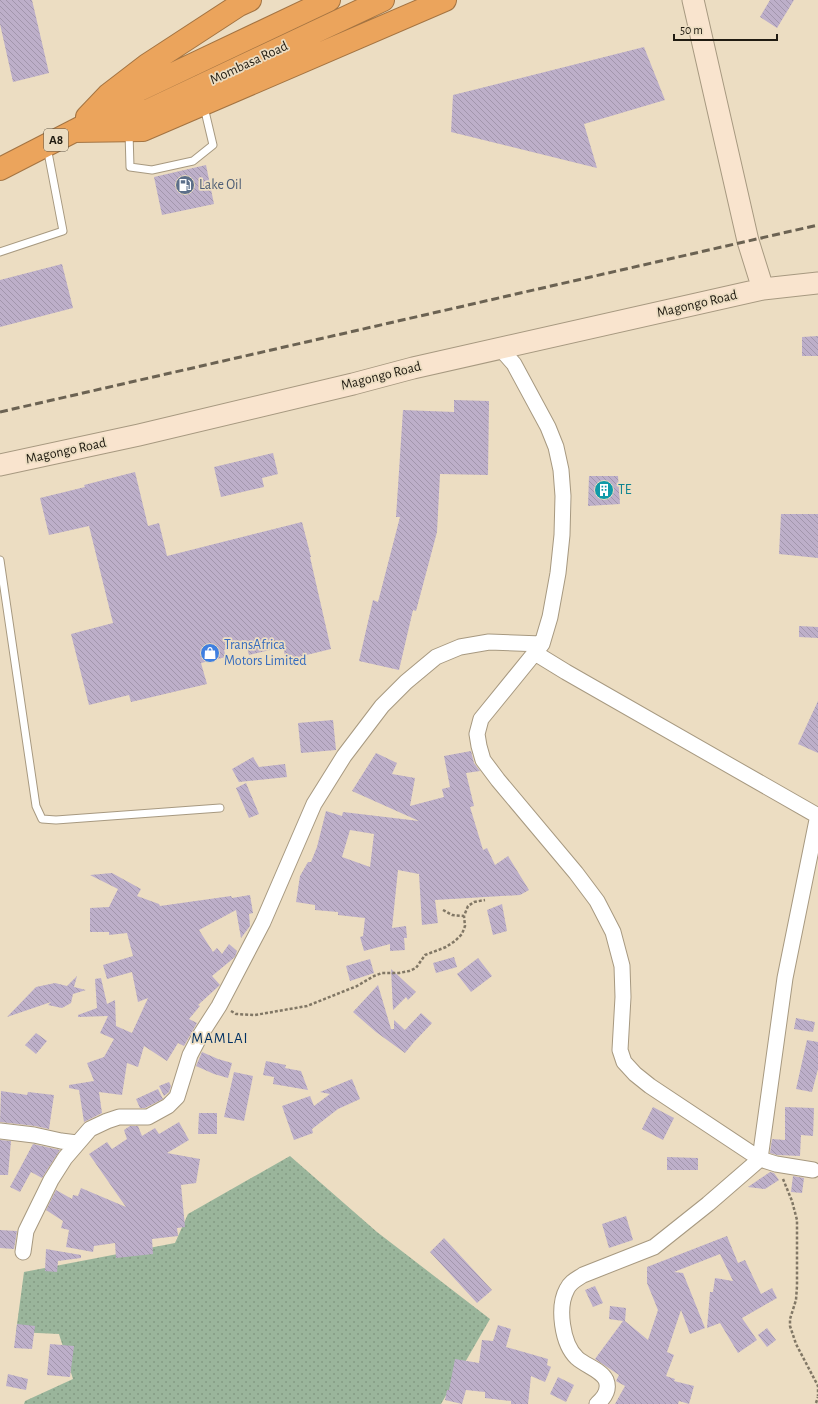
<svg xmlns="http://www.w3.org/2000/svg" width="818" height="1404" viewBox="0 0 818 1404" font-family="'Alegreya Sans',sans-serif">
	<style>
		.grass { fill: url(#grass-dots) }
		.building { fill: url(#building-back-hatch); fill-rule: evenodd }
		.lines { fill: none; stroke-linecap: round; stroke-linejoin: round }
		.lane-casing { stroke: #a79980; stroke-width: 9 }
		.street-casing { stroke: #a79980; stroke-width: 17 }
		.secondary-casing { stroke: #a79980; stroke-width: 23 }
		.highway-casing { stroke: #a47442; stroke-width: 24 }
		.path { stroke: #817765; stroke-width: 2.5; stroke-dasharray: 3 2; stroke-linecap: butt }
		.lane { stroke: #fff; stroke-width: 7 }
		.street { stroke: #fff; stroke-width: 15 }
		.secondary { stroke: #f9e4ce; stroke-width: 21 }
		.highway { stroke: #eba45c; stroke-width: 22 }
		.rail { stroke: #6b6252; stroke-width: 3; stroke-dasharray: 8 4; stroke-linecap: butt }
		.labels { text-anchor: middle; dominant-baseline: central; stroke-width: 3.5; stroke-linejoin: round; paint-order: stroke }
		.shield { fill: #ecddc2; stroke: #5d5546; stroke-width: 1 }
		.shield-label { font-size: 13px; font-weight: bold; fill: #201b11 }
		.street-label { font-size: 14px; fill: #201b11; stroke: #ecddc2 }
		.service-label { font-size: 14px; fill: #4e5e75; stroke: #ecddc2; text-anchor: start }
		.culture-label { font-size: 14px; fill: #0d838f; stroke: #ecddc2; text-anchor: start }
		.shop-label { font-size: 14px; fill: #366cbe; stroke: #ecddc2; text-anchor: start }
		.neighbourhood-label { font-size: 15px; letter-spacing: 1px; fill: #003062; stroke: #ecddc2 }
	</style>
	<defs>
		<pattern id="grass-dots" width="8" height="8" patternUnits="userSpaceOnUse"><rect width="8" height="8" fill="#9ab59b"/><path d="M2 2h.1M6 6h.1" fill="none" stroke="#849b84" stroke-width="1.8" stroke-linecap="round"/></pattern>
		<pattern id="building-back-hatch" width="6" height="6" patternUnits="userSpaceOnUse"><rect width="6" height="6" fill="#bdafc9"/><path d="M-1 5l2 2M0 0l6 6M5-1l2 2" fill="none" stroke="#a296ac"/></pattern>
	</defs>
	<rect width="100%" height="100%" fill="#ecddc2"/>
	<!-- grass -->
	<path class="grass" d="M290,1156L377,1232L490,1319L441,1404H24L25,1401L73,1379L59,1334L16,1332L24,1272L175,1243L188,1214Z"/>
	<!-- building -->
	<path class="building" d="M0,0H32L49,73L13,82L0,24Z
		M770,0H794L777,28L760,17Z
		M644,47L665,100L584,124L597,168L451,132L453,95Z
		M206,165L214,204L162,215L154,177Z
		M62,264L73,308L0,327V280Z
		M818,336V356H802V337Z
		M454,400L489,401L488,475L440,474L437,532L416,611L413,610L399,670L359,661L373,600L378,602L400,517H396L403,410L454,412Z
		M273,453L278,474L262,478L264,487L221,497L214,467Z
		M135,472L148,526L159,523L167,556L302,522L311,557H310L331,649L286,660L283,647L249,655L246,645L224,650L226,657L201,663L207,684L131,702L129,695L89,705L71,634L113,623L89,526L49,535L40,498L85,487L84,485Z
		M589,476H618L620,504L588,506Z
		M781,514H818V558L779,554Z
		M799,626L818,627V638L799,637Z
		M818,701V753L798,744Z
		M333,720L336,750L301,753L298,723Z
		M471,751L474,763L480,771L466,773L474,806L470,807L483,850L487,848L495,865L508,856L529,890L520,895L435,900L438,923L422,925L419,874L398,870L392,928L406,926L407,938H404L405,950L390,951V944L364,951L360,937L363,936L365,918L338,915V912L315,910V905L296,902L300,876L308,862H311L317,847L326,811L342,816L343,812L419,821L352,791L376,753L397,763L392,774L415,778L410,806L444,797L442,789L450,787L444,756ZM350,830L374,834L370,867L342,857Z
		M253,757L259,767L285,764L287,777L239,782L232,769Z
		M246,783L259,814L249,818L236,788Z
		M112,873L141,889L137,896L159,904L160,906L231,896L232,898L250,895L253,913L249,914L250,926L241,938L236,910L199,930L213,952L217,948L222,954L229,944L237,951L235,957L212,976L220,985L198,1005L200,1006L189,1019L197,1023L184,1046L178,1043L167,1061L144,1046L138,1067L127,1063L122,1095L99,1092L102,1113L84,1122L79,1090L69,1088V1085L94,1081L87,1063L104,1057L114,1039L100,1033L108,1016L78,1017V1015L97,1008L95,979L101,978L107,1004L115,1000L116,1026L132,1033L148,998L138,1002L132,972L107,979L103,965L133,956L127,933L109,935V932H90V908L109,907L118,889L90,875Z
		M502,904L507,931L493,935L487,910Z
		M454,957L457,967L436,973L433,963Z
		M478,958L492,976L471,992L457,974Z
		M370,959L374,973L350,981L346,966Z
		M391,969L416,992L408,1000L406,997L393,1010Z
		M77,976L74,987L86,990L73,994L71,1003L62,1008L48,1005L51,1002L7,1017L36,987L55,983L67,986Z
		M378,985L391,1029H394V1020L405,1030L421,1013L432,1023L414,1042L405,1053L376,1032L353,1012Z
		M796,1018L815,1022L813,1032L794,1029Z
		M36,1033L47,1041L36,1054L25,1045Z
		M807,1040L818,1042V1069L812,1092L796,1089Z
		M202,1052L218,1059L232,1063L228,1078L214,1074L196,1066Z
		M266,1061L286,1065L285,1068L301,1071L308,1090L273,1084L274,1077L263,1075Z
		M234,1072L253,1076L244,1121L224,1117Z
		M352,1079L360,1099L338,1109L312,1129L313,1133L294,1140L282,1106L310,1096L314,1106L330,1094L320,1092Z
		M169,1082L171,1086L169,1092L164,1096L159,1086Z
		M158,1089L163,1099L145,1108H140L136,1099Z
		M1,1091L27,1095L28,1092L54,1095L49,1129L35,1126L0,1122Z
		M653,1107L674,1118L663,1140L642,1129Z
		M785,1107L814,1108L813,1136L801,1135L800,1156L777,1155L770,1153L772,1139L785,1140Z
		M199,1113H217V1134H198Z
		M179,1122L189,1140L167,1153L200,1159L196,1183L181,1185L185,1227L177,1228L178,1236L152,1239L153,1254L116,1258L115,1243L94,1246L93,1252L66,1247L69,1230L61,1228L63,1221L46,1210L56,1190L72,1199L73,1195L78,1196L81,1188L126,1207L89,1154L107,1142L112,1149L127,1139L124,1130L130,1126H138L142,1136L155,1128L159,1134Z
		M0,1140L11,1141L8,1175H0Z
		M33,1144L60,1150L42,1178L31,1172L20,1192L10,1187Z
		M667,1157L698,1158V1170H667Z
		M770,1172L774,1173L779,1180L765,1189L748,1187Z
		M793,1176L804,1178L802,1193L791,1192Z
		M626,1216L633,1240L609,1248L602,1224Z
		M0,1230L17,1231L14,1249L0,1248Z
		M727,1236L738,1263L745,1260L761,1294L772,1288L777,1298L742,1318L757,1340L738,1353L720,1323L707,1328L710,1292H713L715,1278L733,1281L720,1254L674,1272L683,1273L705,1328L690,1334L681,1310L667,1352L674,1355L666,1376L675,1379L674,1381L694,1386L689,1404L679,1401L678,1404H615L625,1386L616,1381L619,1375L595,1359L623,1321L609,1319L610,1306L626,1308L625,1321L648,1340L658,1310L647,1283V1267Z
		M444,1238L492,1290L477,1303L430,1252Z
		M46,1249L81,1255V1258L58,1261L57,1272L45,1271Z
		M595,1286L603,1303L593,1307L585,1290Z
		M17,1324L35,1326L32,1349L14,1348Z
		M498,1325L511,1329L506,1347L548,1359L547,1365L551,1367L545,1382L531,1376L528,1404H511V1401L485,1398V1392L466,1390L462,1404L445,1400L447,1390H449L455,1359L479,1363L482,1340L493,1341Z
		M767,1328L776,1340L767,1347L758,1335Z
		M50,1344L74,1346L70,1377L47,1375Z
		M8,1374L28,1379L26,1390L6,1386Z
		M558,1377L574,1385L566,1402L550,1394Z"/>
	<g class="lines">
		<!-- lane casing -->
		<g class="lane-casing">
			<path id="lane" d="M129,132L130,167L152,170L193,161L213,145L204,107
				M0,252L63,231L47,147
				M0,560L36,806L42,819L56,820L220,808"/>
		</g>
		<!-- street casing -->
		<g class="street-casing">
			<path id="street" d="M500,348L514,364L548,427L556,447L561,470L563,496L562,535L558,573L550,617L542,644L481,719L477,734L479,746L483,760L498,780L576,873L597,901L613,932L622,966L623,997L620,1050L624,1062L635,1074L650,1086L760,1159L776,1164L813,1170
				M535,653L566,672L818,816
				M0,1131L34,1135L61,1141L77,1143
				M23,1252L26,1231L51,1180L65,1158L90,1129L107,1121L119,1117H148L168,1106L177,1097L190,1055L201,1034L219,1006L263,922L314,804L344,756L382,706L406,682L436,657L460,647L489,642L542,644
				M597,1404C604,1398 610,1390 606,1380C601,1370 586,1366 577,1358C562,1344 557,1307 567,1289C570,1282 577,1279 583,1275L654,1247L708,1204L760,1159L785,978L818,815"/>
		</g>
		<!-- secondary casing -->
		<g class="secondary-casing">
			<path id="secondary" d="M693,0L748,241L763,289
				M0,465L139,435L353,384L413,368L763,289L818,283"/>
		</g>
		<!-- highway casing -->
		<g class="highway-casing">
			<path id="highway" d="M113,111H147L383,0
				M87,117L108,95L147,65L239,5L250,0
				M74,131L143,130L445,0
				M0,169L113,111L135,92L329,0"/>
		</g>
		<!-- path -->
		<path class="path" d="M443,910L452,915L464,916
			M231,1011L236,1014L255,1015L307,1006L357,986L374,976L382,973H399L409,971L416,968L425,955L446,947L455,941L462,934L465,926L464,916L468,906L474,902L485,900
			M783,1179L792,1201L797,1220V1286L796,1300L790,1319V1326L796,1344L818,1386V1396
			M816,1403L818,1397"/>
		<!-- lane -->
		<use href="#lane" class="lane"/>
		<!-- street -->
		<use href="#street" class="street"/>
		<!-- secondary -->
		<use href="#secondary" class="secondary"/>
		<!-- highway -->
		<use href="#highway" class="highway"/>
		<!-- rail -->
		<path class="rail" d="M0,412L818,225"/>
	</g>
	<!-- icons -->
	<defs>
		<g id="fuel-disc" transform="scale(1)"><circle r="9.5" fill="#5c6f8a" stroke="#ecddc2"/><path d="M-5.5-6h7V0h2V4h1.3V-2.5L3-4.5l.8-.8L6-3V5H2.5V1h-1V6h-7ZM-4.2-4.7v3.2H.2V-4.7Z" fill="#fff"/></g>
		<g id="building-disc" transform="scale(1)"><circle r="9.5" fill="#0f9aa8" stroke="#ecddc2"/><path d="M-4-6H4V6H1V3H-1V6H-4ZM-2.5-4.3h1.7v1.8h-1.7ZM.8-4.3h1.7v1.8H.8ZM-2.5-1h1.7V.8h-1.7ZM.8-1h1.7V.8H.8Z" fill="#fff"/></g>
		<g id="shop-disc" transform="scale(1)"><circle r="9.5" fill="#3f7fe0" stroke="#ecddc2"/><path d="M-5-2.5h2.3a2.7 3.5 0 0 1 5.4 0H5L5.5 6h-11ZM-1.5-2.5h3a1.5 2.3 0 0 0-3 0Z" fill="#fff"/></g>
	</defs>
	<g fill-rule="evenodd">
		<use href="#fuel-disc" x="185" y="185"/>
		<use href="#building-disc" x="604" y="490"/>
		<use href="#shop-disc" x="210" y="653"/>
	</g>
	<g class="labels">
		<!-- shield labels -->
		<rect class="shield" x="44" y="129" width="24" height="22" rx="3"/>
		<g class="shield-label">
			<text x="56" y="140">A8</text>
		</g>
		<!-- street labels -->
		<g class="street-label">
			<text transform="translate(249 63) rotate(-25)">Mombasa Road</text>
			<text transform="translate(697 304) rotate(-13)">Magongo Road</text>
			<text transform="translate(381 376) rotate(-14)">Magongo Road</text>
			<text transform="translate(66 451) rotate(-12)">Magongo Road</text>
		</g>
		<!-- service labels -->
		<g class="service-label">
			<text x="199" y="185">Lake Oil</text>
		</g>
		<!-- culture labels -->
		<g class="culture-label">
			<text x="618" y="490">TE</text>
		</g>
		<!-- shop labels -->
		<g class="shop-label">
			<text x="224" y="645">TransAfrica<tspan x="224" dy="16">Motors Limited</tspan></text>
		</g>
		<!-- neighbourhood labels -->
		<g class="neighbourhood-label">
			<text x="220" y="1038">MAMLAI</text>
		</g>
	</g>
	<!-- scale -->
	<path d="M674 34v6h103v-6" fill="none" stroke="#201b11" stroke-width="2"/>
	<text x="680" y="34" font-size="12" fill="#201b11" stroke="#ecddc2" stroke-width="3" paint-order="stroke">50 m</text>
</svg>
